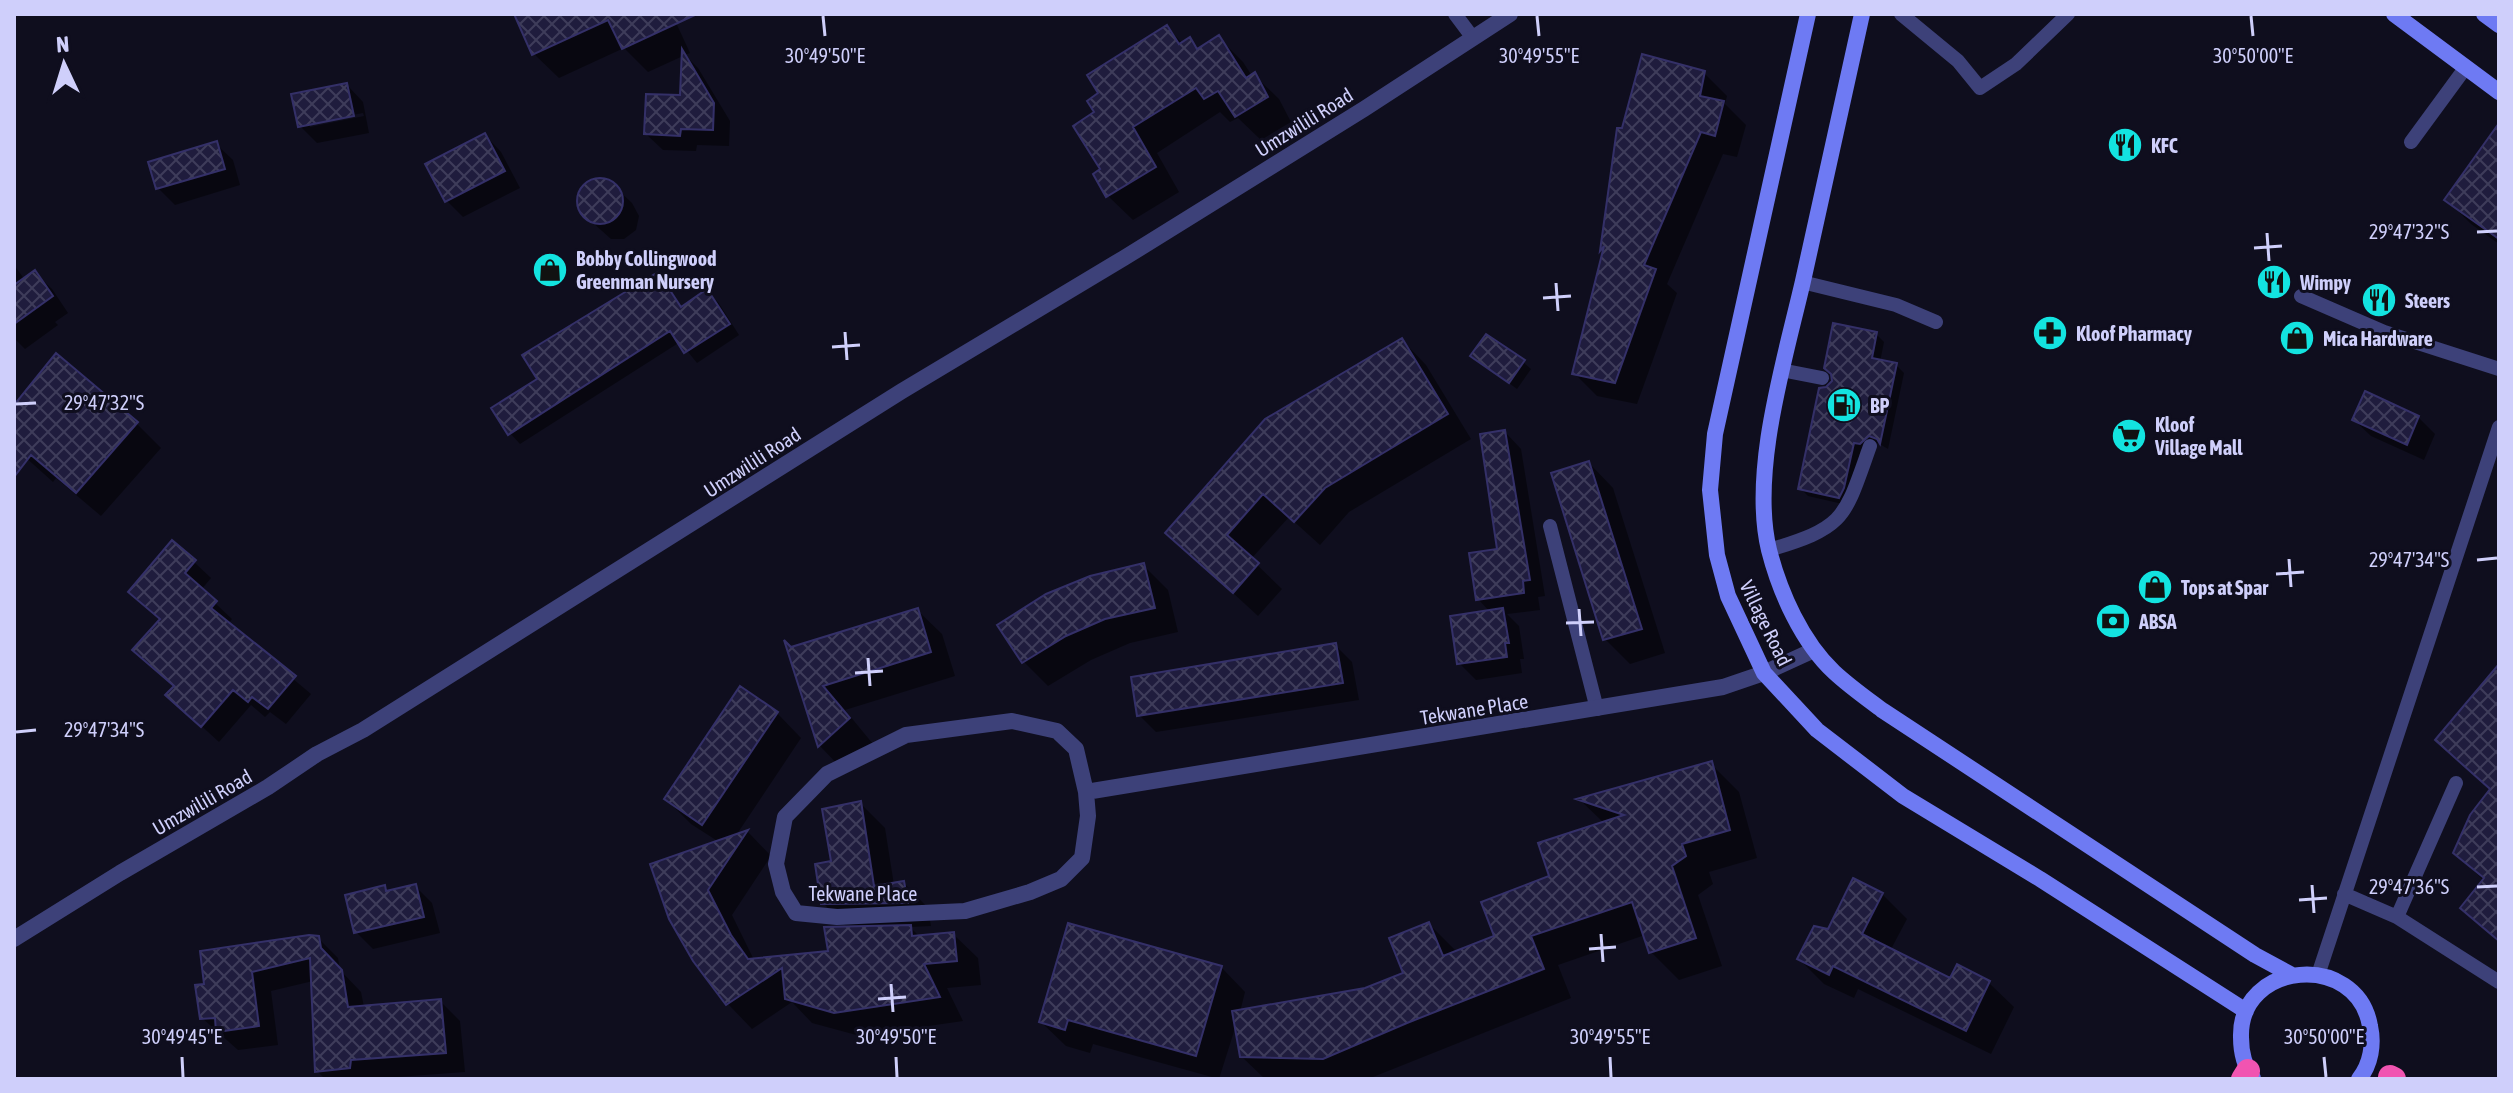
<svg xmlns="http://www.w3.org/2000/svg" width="2513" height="1093" viewBox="0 0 2513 1093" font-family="'Asap Condensed',sans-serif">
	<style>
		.shadow { fill: #0007; fill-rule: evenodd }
		.building { fill: url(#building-cross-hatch); stroke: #343068; stroke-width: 2 }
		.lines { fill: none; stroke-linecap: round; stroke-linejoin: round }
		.lane { stroke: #3d4179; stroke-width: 14 }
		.street { stroke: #3d4179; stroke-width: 16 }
		.secondary { stroke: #6e7af3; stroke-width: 16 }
		.highway { stroke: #f154b1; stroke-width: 24 }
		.ticks { fill: none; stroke: #cfcffb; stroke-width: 3 }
		.labels { text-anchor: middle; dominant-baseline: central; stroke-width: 6; stroke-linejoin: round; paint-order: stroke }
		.street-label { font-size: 20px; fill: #cfcffb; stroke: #0f0e1e }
		.poi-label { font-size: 20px; font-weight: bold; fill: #cfcffb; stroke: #0f0e1e; text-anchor: start }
		.ticks-label { font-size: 20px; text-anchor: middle; fill: #cfcffb; stroke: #0f0e1e; stroke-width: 6; stroke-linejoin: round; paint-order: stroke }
	</style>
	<defs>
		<pattern id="building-cross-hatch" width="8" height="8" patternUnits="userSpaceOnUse" patternTransform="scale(2)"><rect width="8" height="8" fill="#1f1c3d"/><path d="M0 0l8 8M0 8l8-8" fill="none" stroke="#3e3c5a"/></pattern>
	</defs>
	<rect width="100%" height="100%" fill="#0f0e1e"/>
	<!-- shadow -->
	<path class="shadow" d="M516,14H672L690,53L685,55L698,68L730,121L729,146L697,145L696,151L663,150L646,134L682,97L683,56L648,72L624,48L559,78L534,54Z
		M1167,27L1183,44L1190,39L1200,50L1219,38L1243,62L1252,76L1254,75L1279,99L1291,122L1261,140L1238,118L1230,122L1220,112L1157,153L1179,192L1133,220L1108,196L1095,175L1103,170L1097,113Z
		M1704,73L1727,96L1725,104L1746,125L1737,157L1723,154L1667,284L1677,293L1637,404L1597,396L1575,374L1604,253L1602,251L1619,130H1624Z
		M347,85L363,102L369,133L317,143L300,126ZM363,113L364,116L310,127V123Z
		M485,135L501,152L520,188L463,217L447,201Z
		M216,144L233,160L240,185L175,205L158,188Z
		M2499,150V244L2471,224L2446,199Z
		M600,180L614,186L632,203L639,216L636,230L624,239H611L583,214L580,208V195L594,181Z
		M14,265L25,280L35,273L52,289L68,313L55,322L58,325L25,349L14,338Z
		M657,275L683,308L707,292L718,302L739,335L697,363L680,342L520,444L510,433L539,379Z
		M1876,334L1884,342L1880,362L1896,365L1904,373L1888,449L1878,443L1869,451L1861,449L1847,505L1808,496L1800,488L1827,389Z
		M1402,340L1426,365L1471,439L1349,512L1320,545L1289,517L1251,559L1282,589L1258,616L1168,533Z
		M1473,356L1523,362L1531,369L1517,389Z
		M14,408L136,423L161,448L101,516L56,478L53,482L14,447Z
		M2418,417L2435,434L2424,460L2371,436L2354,420Z
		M1505,432L1521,449L1545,596L1538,597L1540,610L1507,614L1519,626L1524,659H1520L1522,673L1476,680L1459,663L1490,612L1478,599L1500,550Z
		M1589,463L1613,488L1665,653L1630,664L1605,639Z
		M194,562L211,578L201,590L232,619L228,624L311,694L286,724L270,712L265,717L251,705L219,742L185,711L175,687L162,620L147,608Z
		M1144,566L1168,590L1178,632L1130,643L1091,660L1048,686L1024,662Z
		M917,610L942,634L955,676L845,710L873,744L843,770L819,745L791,650Z
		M1335,645L1352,662L1359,700L1156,732L1139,715Z
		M2499,667V943L2463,908L2484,881L2456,853L2491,791L2438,740Z
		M777,713L801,738L735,837L748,832L771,856L732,915L754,960L830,953L848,928L823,903L833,863L860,803L885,828L894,885L904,883L928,908L931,926L910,927L920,937L953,934L978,958L981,985L947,988L963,1021L860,1036L812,1023L792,1002L752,1029L728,1004L695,959L671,918L719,842L691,824L666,799Z
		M1711,764L1739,792L1757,858L1709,872L1713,884L1698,895L1722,966L1679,980L1651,952L1645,935L1558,965L1571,998L1368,1079H1265L1241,1056L1236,1025L1219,1079L1093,1044L1090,1053L1066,1046L1041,1022L1221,967L1245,992L1240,1012L1366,990L1405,974L1429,924L1457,952L1496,937L1604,823L1580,800Z
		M415,886L432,903L440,933L373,949L356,932L384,888L389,893Z
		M1882,894L1907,919L1890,951L1951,981L1989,983L2014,1007L1991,1054L1858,989L1854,998L1824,984L1799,959L1829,931Z
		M318,938L338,958L340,970L361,992L364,1007L440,1001L460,1021L465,1072L370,1079H325L317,1071L313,981L271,991L278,1045L238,1050L202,1018L206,985Z"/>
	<!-- building -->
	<path class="building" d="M514,14H697L622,49L608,20L532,55Z
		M1167,25L1179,44L1190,37L1197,49L1219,35L1246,78L1255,72L1268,97L1235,117L1218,91L1204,99L1196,88L1133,127L1156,167L1106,197L1093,174L1100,169L1073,126L1094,112L1087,101L1098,93L1087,75Z
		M682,49L714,103L713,130L681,129L680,136L644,134L646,94L680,95Z
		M1642,54L1705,71L1700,96L1724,101L1715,136L1701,132L1644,265L1656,269L1615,383L1572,374L1604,246L1600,251L1617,128H1622Z
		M347,83L354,116L298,127L291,94Z
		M2499,123V239L2444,200Z
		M485,133L505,171L445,202L425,164Z
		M217,141L225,169L156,189L148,162Z
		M577 201a23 23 0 1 1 46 0a23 23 0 1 1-46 0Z
		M35,270L53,296L14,324V285Z
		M658,272L681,307L707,289L730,324L684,353L670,331L508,435L491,408L537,379L522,355Z
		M1833,323L1877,332L1872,358L1897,363L1880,444L1877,439L1869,436L1860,444L1854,443L1844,488L1839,498L1798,489L1819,388L1826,387L1832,381L1831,374L1824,368Z
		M1486,334L1525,360L1509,383L1470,356Z
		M1402,338L1448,414L1325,488L1294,522L1263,494L1227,535L1259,563L1233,593L1165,533L1265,419Z
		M56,353L138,422L76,493L31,455L14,477V405Z
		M2365,391L2419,416L2407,445L2352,420Z
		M1505,430L1530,580L1523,581L1524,593L1476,600L1469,553L1497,549L1480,434Z
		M1589,461L1642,629L1603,640L1551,473Z
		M172,540L196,560L185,573L217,601L211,608L296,676L268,709L252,697L248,702L233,690L201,727L165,695L174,686L132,650L160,619L128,592Z
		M1144,563L1155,608L1105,619L1066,636L1022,663L997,625L1046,594L1090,576Z
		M918,608L931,652L823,686L850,718L818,747L784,640L791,647Z
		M1503,608L1509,643H1505L1507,657L1457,664L1450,616Z
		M1336,643L1343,683L1137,716L1131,677Z
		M2499,664V941L2460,908L2484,878L2453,853L2470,815L2490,789L2435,740Z
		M740,686L778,712L702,825L664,799Z
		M1712,761L1730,830L1682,844L1686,856L1672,866L1696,938L1649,953L1632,902L1531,936L1544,969L1407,1023L1323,1059L1240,1057L1232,1011L1365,988L1403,973L1389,938L1429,922L1443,956L1494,936L1481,902L1549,876L1538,843L1624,815L1576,799Z
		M861,801L874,886L904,881L908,903L821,904L815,864L831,861L822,809Z
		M748,830L708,890L731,935L748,959L828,951L824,927L911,925L912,936L954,932L957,961L924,964L940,997L834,1013L785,999L782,968L726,1005L693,961L669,919L650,864Z
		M1853,878L1883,893L1862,934L1950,978L1957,964L1990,981L1966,1031L1833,966L1829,975L1797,959L1814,926L1828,929Z
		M416,884L424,917L354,933L345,895L385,885L386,891Z
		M1068,923L1222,966L1196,1056L1068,1020L1065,1030L1039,1022Z
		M309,935L319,936L321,948L342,970L348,1007L441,999L446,1053L351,1060L350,1068L315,1072L310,958L252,972L259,1026L216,1032L215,1018L200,1019L195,985L204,984L200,951Z"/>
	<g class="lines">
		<!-- lane -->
		<path class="lane" d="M1455,14L1473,38
			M1901,14L1958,61L1980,88L2016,64L2068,14
			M2411,142L2466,67
			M1802,282L1896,305L1936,322
			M2301,296L2384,332L2499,369
			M1781,370L1822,378
			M1550,526L1597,709
			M1769,550C1846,527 1844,519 1870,446
			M2344,894L2397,917L2456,783
			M2397,917L2499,982
			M2318,975L2499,427"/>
		<!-- street -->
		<path class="street" d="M1012,721L1057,731L1076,749L1086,792L1088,816L1082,858L1061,879L1030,892L965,911L837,917L796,913L783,892L776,864L785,817L827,774L906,735Z
			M1086,792L1723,687L1764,673L1814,650
			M14,939L120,873L268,787L317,754L363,730L902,391L1124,258L1364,109L1510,14"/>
		<!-- secondary -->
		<path class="secondary" d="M1808,14L1715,434L1710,490L1717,555L1728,596L1764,673L1817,730L1903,796L2040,879L2246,1011
			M1862,14C1843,103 1823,192 1803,281C1785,359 1750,472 1769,550C1780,593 1802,642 1834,672C1849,686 1866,698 1882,710L2255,955L2292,975
			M2394,14L2499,92
			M2484,14L2499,25
			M2253,1078C2244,1066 2241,1052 2241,1037C2239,961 2357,951 2370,1026C2374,1044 2371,1064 2359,1079"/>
		<!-- highway -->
		<path class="highway" d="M2390,1077L2394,1079
			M2243,1079L2248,1071"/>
	</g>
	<!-- ticks -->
	<path class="ticks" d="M823,16L825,36M1537,16L1539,36M2251,16L2253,36M2477,232L2497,231M2267,233L2269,261M2254,248L2282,246M1556,283L1558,311M1543,298L1571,296M845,332L847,360M832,347L860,345M16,404L36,403M2289,559L2291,587M2477,560L2497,558M2276,574L2304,572M1579,609L1581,636M1566,623L1594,622M868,658L870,686M855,673L883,671M16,732L36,730M2312,885L2314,913M2477,887L2497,886M2299,900L2327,898M1601,934L1603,962M1589,949L1616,947M891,984L893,1012M878,999L906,997M182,1057L183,1077M896,1057L897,1077M1610,1057L1611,1077M2324,1057L2326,1077"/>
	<!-- icons -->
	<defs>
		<g id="restaurant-disc" transform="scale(1.8)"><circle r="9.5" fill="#13e3e0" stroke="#0f0e1e"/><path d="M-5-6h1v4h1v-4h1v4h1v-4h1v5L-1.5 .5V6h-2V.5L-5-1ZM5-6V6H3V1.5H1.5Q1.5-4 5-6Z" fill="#111"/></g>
		<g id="shop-disc" transform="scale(1.8)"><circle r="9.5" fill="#13e3e0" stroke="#0f0e1e"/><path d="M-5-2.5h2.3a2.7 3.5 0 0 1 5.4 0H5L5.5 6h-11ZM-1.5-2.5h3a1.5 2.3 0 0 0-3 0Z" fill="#111"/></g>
		<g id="pharmacy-disc" transform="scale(1.8)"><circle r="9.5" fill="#13e3e0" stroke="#0f0e1e"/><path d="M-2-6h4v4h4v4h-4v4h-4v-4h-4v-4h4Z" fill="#111"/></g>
		<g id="fuel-disc" transform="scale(1.8)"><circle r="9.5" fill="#13e3e0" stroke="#0f0e1e"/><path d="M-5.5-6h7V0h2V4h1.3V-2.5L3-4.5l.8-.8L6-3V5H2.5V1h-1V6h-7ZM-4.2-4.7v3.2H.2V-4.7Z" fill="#111"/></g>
		<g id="supermarket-disc" transform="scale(1.8)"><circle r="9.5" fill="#13e3e0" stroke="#0f0e1e"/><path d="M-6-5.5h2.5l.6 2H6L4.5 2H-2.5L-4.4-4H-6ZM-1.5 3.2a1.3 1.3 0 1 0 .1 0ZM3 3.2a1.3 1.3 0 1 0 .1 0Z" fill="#111"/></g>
		<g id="bank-disc" transform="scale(1.8)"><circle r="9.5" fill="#13e3e0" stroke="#0f0e1e"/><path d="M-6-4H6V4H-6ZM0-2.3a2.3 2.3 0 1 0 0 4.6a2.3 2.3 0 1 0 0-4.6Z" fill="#111"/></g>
	</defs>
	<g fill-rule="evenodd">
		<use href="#restaurant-disc" x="2125" y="145"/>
		<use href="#shop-disc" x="550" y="270"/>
		<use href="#restaurant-disc" x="2274" y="282"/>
		<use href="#restaurant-disc" x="2379" y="300"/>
		<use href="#pharmacy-disc" x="2050" y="333"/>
		<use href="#shop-disc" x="2297" y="338"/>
		<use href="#fuel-disc" x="1844" y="405"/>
		<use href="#supermarket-disc" x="2129" y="436"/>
		<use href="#shop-disc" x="2155" y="587"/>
		<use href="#bank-disc" x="2113" y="621"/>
	</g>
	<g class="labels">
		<!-- street labels -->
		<g class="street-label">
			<text transform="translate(1304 122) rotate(-32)">Umzwilili Road</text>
			<text transform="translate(752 462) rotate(-33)">Umzwilili Road</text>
			<text transform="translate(1766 623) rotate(64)">Village Road</text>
			<text transform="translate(1474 709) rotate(-9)">Tekwane Place</text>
			<text transform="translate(202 802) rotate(-30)">Umzwilili Road</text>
			<text x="863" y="893">Tekwane Place</text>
		</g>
		<!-- poi labels -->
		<g class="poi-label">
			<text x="2151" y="145">KFC</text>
			<text x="576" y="258">Bobby Collingwood<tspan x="576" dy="23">Greenman Nursery</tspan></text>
			<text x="2300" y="282">Wimpy</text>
			<text x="2405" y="300">Steers</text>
			<text x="2076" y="333">Kloof Pharmacy</text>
			<text x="2323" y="338">Mica Hardware</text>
			<text x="1870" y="405">BP</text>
			<text x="2155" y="424">Kloof<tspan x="2155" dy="23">Village Mall</tspan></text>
			<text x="2181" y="587">Tops at Spar</text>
			<text x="2139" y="621">ABSA</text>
		</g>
	</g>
	<g class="ticks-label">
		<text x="825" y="63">30°49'50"E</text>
		<text x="1539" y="63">30°49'55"E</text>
		<text x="2253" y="63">30°50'00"E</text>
		<text x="2409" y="239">29°47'32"S</text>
		<text x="104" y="410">29°47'32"S</text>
		<text x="2409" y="567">29°47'34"S</text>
		<text x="104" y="737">29°47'34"S</text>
		<text x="2409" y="894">29°47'36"S</text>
		<text x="182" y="1044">30°49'45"E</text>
		<text x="896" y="1044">30°49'50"E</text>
		<text x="1610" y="1044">30°49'55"E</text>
		<text x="2324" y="1044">30°50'00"E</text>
	</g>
	<!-- border -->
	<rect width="2513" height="1093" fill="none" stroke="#cfcffb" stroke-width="32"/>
	<!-- north arrow -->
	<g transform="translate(64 64) rotate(356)" stroke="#0f0e1e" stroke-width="6" paint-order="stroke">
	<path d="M0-6L14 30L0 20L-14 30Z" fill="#cfcffb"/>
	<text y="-12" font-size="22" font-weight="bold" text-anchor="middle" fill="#cfcffb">N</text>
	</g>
</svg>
